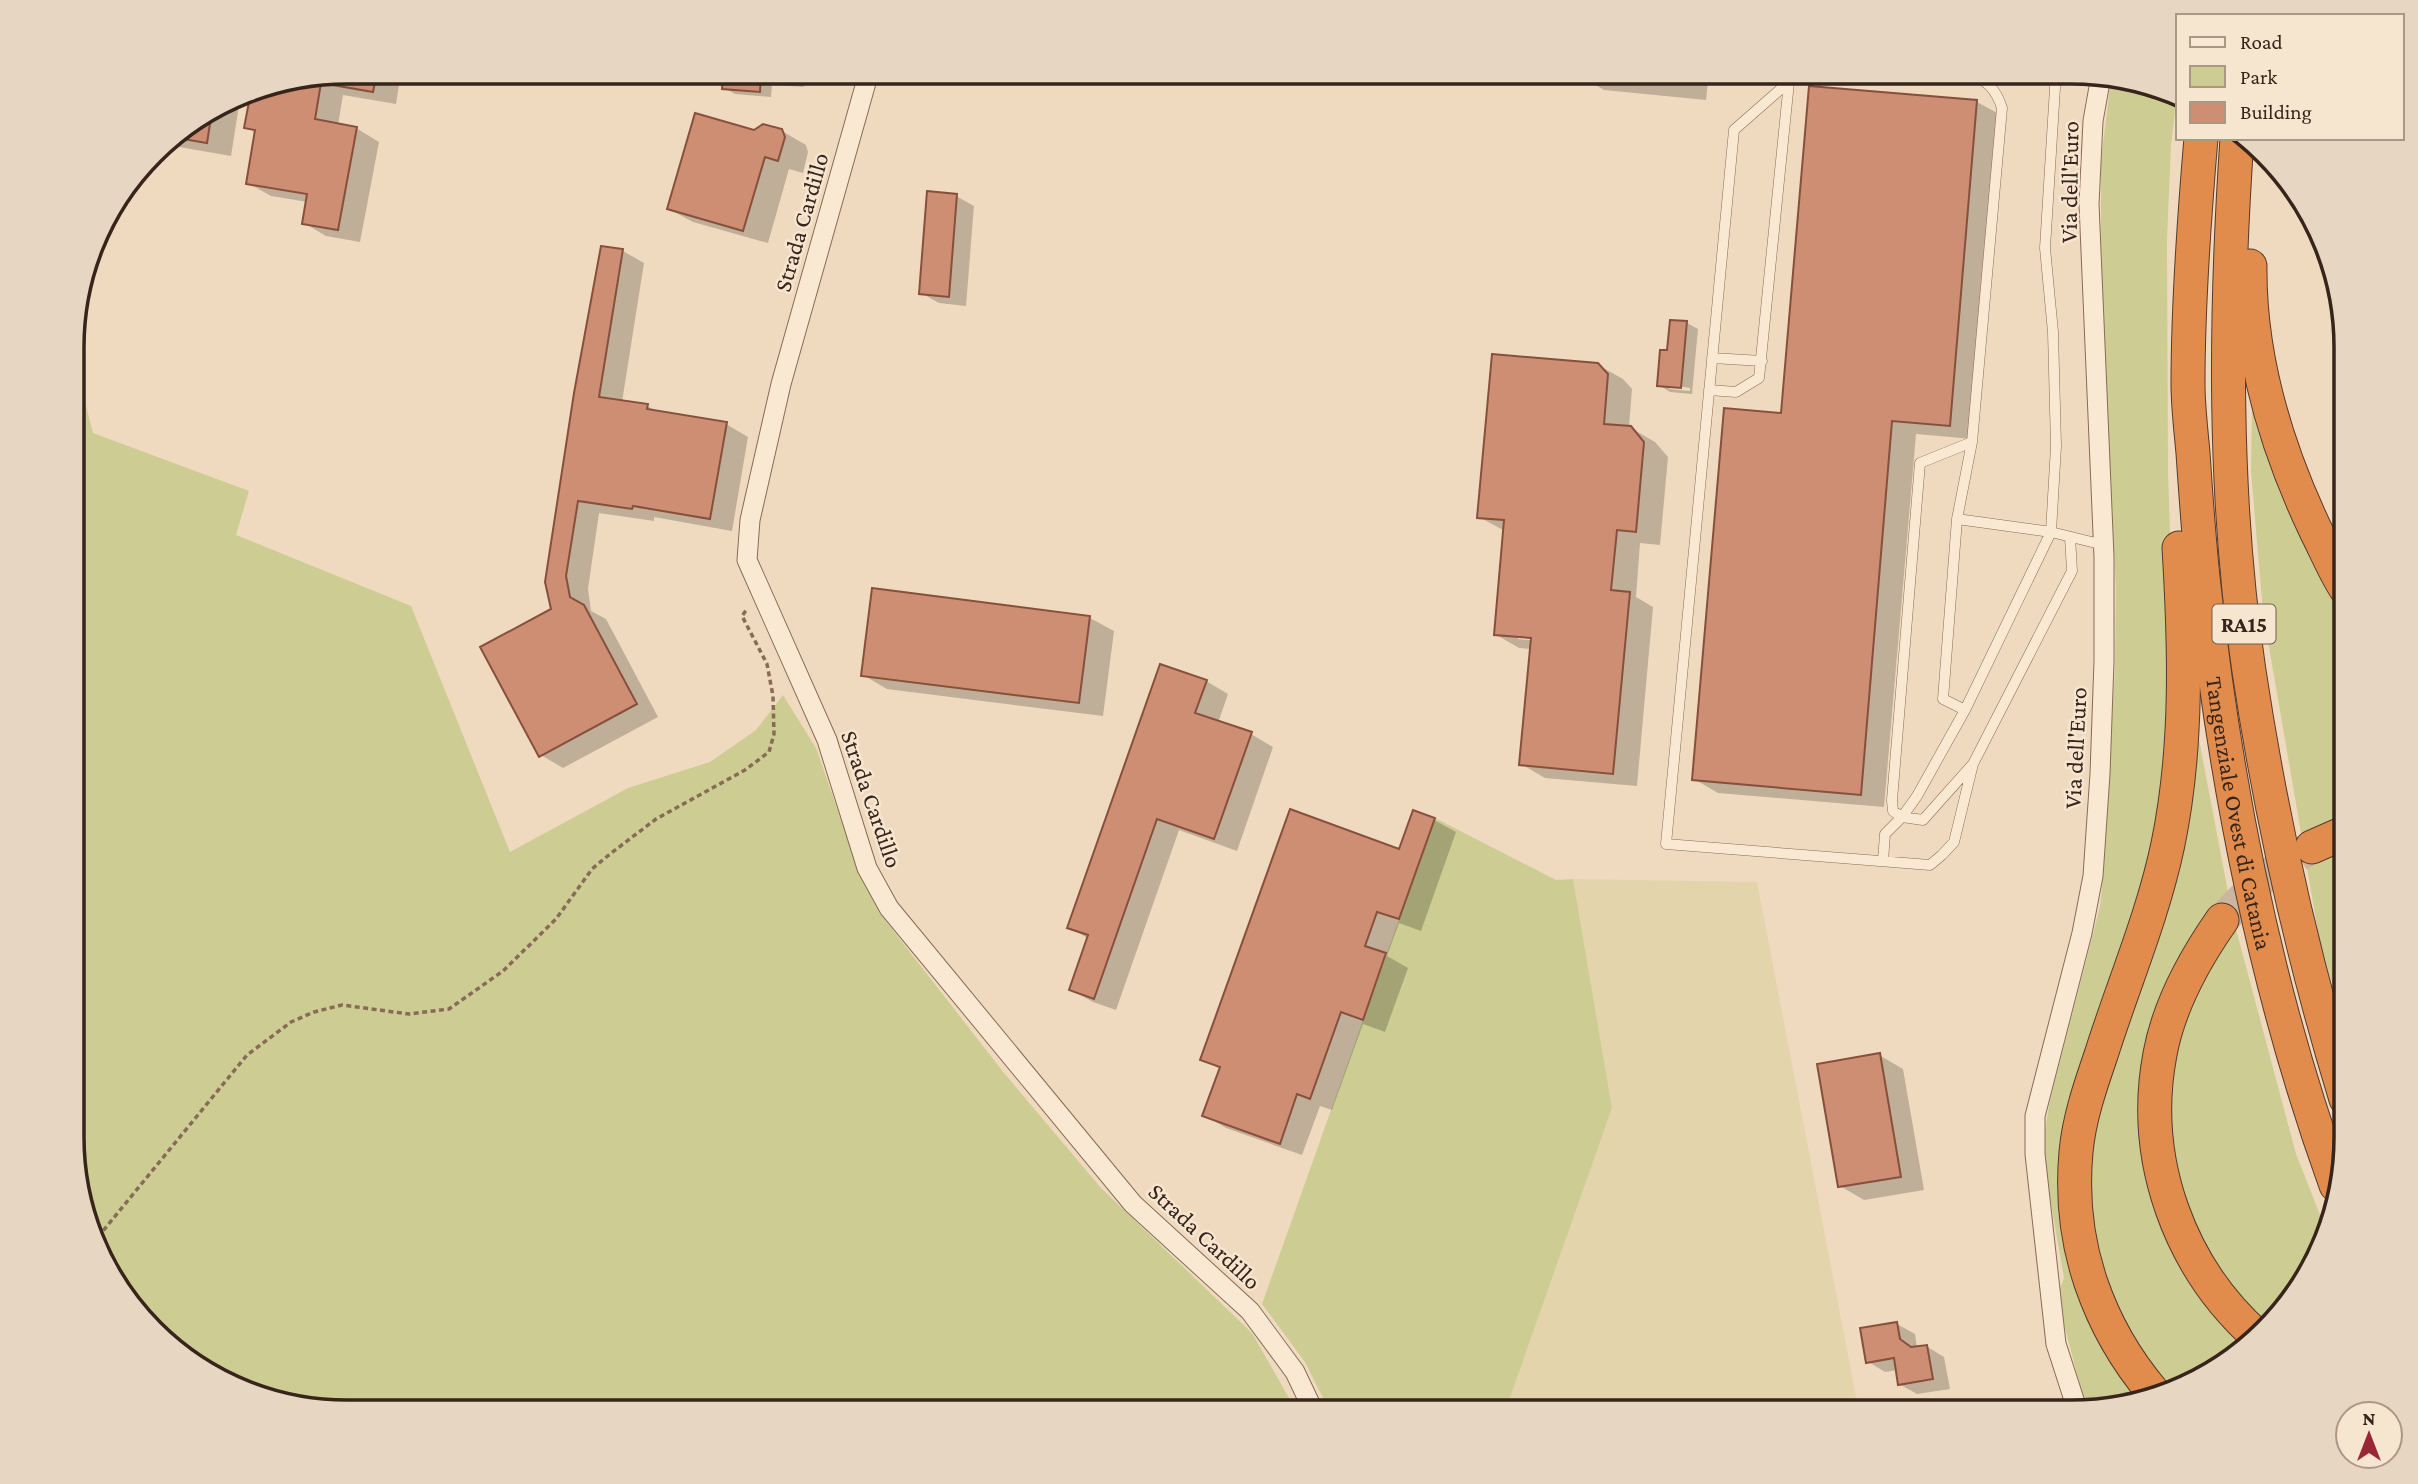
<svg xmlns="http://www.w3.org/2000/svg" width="2418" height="1484" viewBox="0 0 2418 1484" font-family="'Crimson Pro',serif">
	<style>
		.farmland { fill: #e4d4ac }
		.green { fill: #cdcc93 }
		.shadow { fill: #0003; fill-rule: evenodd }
		.building { fill: #ce8e74; stroke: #87503c; stroke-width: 2 }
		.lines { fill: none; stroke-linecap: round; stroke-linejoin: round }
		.motorway-tunnel { stroke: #cab69e; stroke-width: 33; stroke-dasharray: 33 17; stroke-linecap: butt }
		.service-casing { stroke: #886b57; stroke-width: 11 }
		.minor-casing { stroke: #886b57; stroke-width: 21 }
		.motorway-casing { stroke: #553a2c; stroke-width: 35 }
		.path { stroke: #886b57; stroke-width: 3.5; stroke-dasharray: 5 3.5; stroke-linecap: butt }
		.service { stroke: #f9e9d2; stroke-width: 10 }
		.minor { stroke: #f9e9d2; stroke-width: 19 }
		.motorway { stroke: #e18c4d; stroke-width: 33 }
		.labels { text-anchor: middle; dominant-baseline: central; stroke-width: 5; stroke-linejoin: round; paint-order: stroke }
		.shield { fill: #f6e5cf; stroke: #705f52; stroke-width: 2 }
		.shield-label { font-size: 23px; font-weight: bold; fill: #37251c }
		.street-label { font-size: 24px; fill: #37251c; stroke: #f6e5cf }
		.rim { fill: none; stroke: #37251c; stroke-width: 3.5 }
	</style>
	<rect width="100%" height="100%" fill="#efdabf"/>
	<!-- farmland -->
	<path class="farmland" d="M1573,879L1757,882L1859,1412H1505L1612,1108Z"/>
	<!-- green -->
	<path class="green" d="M2111,77L2142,81L2177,96L2171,145L2167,239L2168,471L2173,630L2172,675L2155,852L2063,1163L2141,1396L2087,1412L2060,1309L2058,1293L2064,1278L2044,1163L2045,1130L2050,1100L2100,907L2102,888L2115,667L2116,589L2105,385L2101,237V162Z
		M74,359L93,433L249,491L236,535L411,606L510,852L628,788L710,762L756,730L783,695L816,748L860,874L881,915L1004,1073L1101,1188L1252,1333L1297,1412H347L276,1403L209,1375L118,1289L74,1172Z
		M2252,403L2336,595L2346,611V1029L2320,943L2263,612L2251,471Z
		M2193,708L2233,918L2296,1154L2324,1225L2309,1275L2265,1332C2238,1308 2214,1282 2197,1250C2148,1157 2149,1012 2227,934L2221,908C2203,930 2185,952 2173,978C2128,1072 2137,1192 2194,1279C2210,1304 2230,1324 2251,1343L2209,1375L2165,1388C2153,1373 2139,1359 2128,1343C2118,1329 2112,1311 2105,1295C2048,1154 2124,1026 2164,891C2182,831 2187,770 2193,708Z
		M1435,818L1556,880L1573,879L1612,1108L1505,1412H1330L1305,1362L1262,1304Z"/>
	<!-- shadow -->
	<path class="shadow" d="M347,72H401L396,104L343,95L338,125L356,128L379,142L360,242L326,236L304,223L308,202L271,196L248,183L256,133L246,127L252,91Z
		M566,72H586L585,75Z
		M697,72H805L804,87L772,85L771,97L735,94L724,88V79L708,78Z
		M1581,72H1709L1706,100L1604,90L1580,76Z
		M241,93L231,156L162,144L165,140Z
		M1977,102L2001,115L1973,439L1916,434L1884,807L1718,793L1694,779L1782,415Z
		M755,131H782L806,145L808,152L803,173L789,169L768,243L693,222L669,209Z
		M956,196L974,206L966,306L939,303L921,293Z
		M623,251L644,263L622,402L647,406L658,412L726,424L748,437L732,531L654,517V521L599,513L588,589L591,611L606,619L658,717L563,768L541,755L553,610Z
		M1687,323L1698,329L1692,394L1670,392L1659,385L1669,352ZM1669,385L1690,388V391L1669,389Z
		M1598,365L1623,379L1632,389L1629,427L1655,442L1668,457L1660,545L1640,543L1636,597L1653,607L1637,786L1545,778L1521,764L1532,649L1519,648L1495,634L1505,531L1479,517ZM1518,635L1540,637V641L1518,639Z
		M1090,618L1114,631L1103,716L887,689L863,675Z
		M1206,681L1228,694L1218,723L1251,734L1273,747L1237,851L1179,830L1116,1010L1093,1002L1071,990L1089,939L1069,927Z
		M1434,820L1456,832L1421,931L1399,923L1387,956L1408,968L1385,1032L1363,1024L1332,1110L1320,1106L1302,1155L1226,1128L1204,1115L1220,1069L1202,1059L1400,851Z
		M1879,1055L1903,1069L1924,1190L1864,1200L1840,1186Z
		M1897,1324L1915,1334L1917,1348L1926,1346L1944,1357L1950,1389L1917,1394L1899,1384L1897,1370L1885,1372L1867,1361Z"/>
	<!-- building -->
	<path class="building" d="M347,72H377L373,92L321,83L315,119L357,127L338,230L302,224L307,194L246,184L255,130L244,128L251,91Z
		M723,72H761L760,92L722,89Z
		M1809,86L1977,100L1950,426L1892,421L1861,795L1692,780L1724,408L1781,413Z
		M212,111L207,143L171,137Z
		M695,113L754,130L763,124L782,129L785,137L778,161L765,157L743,231L667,209Z
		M927,191L957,194L949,297L919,294Z
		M601,246L623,249L599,397L648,404L647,409L727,422L710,519L633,506L632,509L578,501L566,576L570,597L584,605L637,704L539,757L480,647L551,609L545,582L574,393Z
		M1670,320L1687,321L1681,388L1657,386L1660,350H1667Z
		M1492,354L1598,363L1608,374L1604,424L1631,426L1644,442L1636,532L1617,530L1611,590L1630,592L1613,774L1519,765L1531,638L1494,635L1504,520L1477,518Z
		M872,588L1090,616L1079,703L861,676Z
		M1160,664L1207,680L1195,713L1252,732L1214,839L1157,819L1094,999L1069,990L1088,935L1067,928Z
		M1290,809L1399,849L1413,810L1435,818L1399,919L1377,912L1365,946L1386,953L1363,1020L1341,1012L1310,1099L1297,1094L1280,1144L1202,1116L1220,1067L1200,1060Z
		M1880,1053L1901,1177L1838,1187L1817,1064Z
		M1897,1322L1900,1339L1911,1347L1927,1345L1933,1379L1898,1385L1894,1358L1866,1363L1860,1328Z"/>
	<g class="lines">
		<!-- motorway-tunnel -->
		<path class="motorway-tunnel" d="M2222,920L2263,878L2307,850"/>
		<!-- service casing -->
		<g class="service-casing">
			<path id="service" d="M1800,72L1734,130L1666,844L1930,865L1942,855L1954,842L1973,764L2072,571L2070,537
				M1712,358L1762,361
				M1709,390L1736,392L1759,378L1789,82
				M1957,519L2051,532L2104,545
				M1965,710L1943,699L1957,519L1972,442L2002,108C1996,89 1987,81 1969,72
				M1972,765L1923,820L1902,817L1893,811L1892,800L1920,463L1972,442
				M1883,861L1885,834L1902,817L1917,796L1965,710L2051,532L2056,446L2053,332L2045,248L2056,72"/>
		</g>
		<!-- minor casing -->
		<g class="minor-casing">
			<path id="minor" d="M869,72L781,384L750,520L747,560L827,740L867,868L889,908L1133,1204L1250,1311L1295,1372L1314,1412
				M2078,1412L2056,1344L2035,1154V1116L2082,933L2093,876L2100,774L2104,661V557L2089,204L2093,121L2101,76"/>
		</g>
		<!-- motorway casing -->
		<g class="motorway-casing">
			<g id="motorway">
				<path id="s1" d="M2201,138C2194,220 2188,302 2188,384C2188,407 2191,430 2193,453C2196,498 2199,542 2204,586C2226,790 2266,992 2336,1185"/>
				<path d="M2237,138C2225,315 2223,496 2249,671C2271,817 2303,959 2346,1099"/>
				<path d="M2250,266C2249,358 2277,449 2316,531C2326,550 2334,571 2346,589"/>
				<path d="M2312,847L2346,832"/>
				<path d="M2222,920C2194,960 2169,1005 2160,1054C2140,1159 2179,1267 2258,1337"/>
				<path d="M2153,1392C2125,1359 2105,1324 2091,1283C2077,1242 2072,1196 2076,1152C2079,1119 2090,1087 2101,1055C2123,985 2153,916 2168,844C2188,747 2185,647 2179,548"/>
			</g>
		</g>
		<!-- path -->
		<path class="path" d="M98,1237L247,1055L291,1022L314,1012L342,1005L409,1014L449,1009L503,971L556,919L592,869L610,854L656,819L745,770L769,752L774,734L773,696L767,664L742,616L747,609"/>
		<!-- service -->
		<use href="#service" class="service"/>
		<!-- minor -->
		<use href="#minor" class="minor"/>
		<!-- motorway -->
		<use href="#motorway" class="motorway"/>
	</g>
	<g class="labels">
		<!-- shield labels -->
		<rect class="shield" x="2212.5" y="604.5" width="63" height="39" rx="5"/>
		<g class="shield-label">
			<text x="2244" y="624">RA15</text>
		</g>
		<!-- street labels -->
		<g class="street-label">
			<text transform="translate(2069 182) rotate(-89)">Via dell'Euro</text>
			<text transform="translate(801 222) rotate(-74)">Strada Cardillo</text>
			<text transform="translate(2075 748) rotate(-87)">Via dell'Euro</text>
			<text transform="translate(872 799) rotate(71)">Strada Cardillo</text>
			<text stroke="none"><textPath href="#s1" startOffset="679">Tangenziale Ovest di Catania</textPath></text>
			<text transform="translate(1205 1236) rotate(43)">Strada Cardillo</text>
		</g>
	</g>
	<!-- crop -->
	<path d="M0 0H2418V1484H0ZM347 84H2071A263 263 0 0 1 2334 347V1137A263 263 0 0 1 2071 1400H347A263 263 0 0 1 84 1137V347A263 263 0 0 1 347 84Z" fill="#e7d6c1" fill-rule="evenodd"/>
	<path class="rim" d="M347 84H2071A263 263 0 0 1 2334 347V1137A263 263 0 0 1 2071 1400H347A263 263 0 0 1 84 1137V347A263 263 0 0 1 347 84Z"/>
	<!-- legend -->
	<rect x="2176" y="14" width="228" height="126" fill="#f6e5cf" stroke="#aa9887" stroke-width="2"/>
	<rect x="2190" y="37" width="35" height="10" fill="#f9e9d2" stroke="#aa9887" stroke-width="2"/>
	<text x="2240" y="49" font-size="21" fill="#37251c">Road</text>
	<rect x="2190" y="66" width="35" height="21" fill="#cdcc93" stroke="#aa9887" stroke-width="2"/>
	<text x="2240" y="84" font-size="21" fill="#37251c">Park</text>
	<rect x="2190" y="102" width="35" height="21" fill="#ce8e74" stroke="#aa9887" stroke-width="2"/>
	<text x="2240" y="119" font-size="21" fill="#37251c">Building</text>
	<!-- north arrow -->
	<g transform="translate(2369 1435)"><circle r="33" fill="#f6e5cf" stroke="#aa9887" stroke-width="2"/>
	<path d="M0-5L12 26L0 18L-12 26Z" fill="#982635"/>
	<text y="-10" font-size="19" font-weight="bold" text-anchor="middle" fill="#37251c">N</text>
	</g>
</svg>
